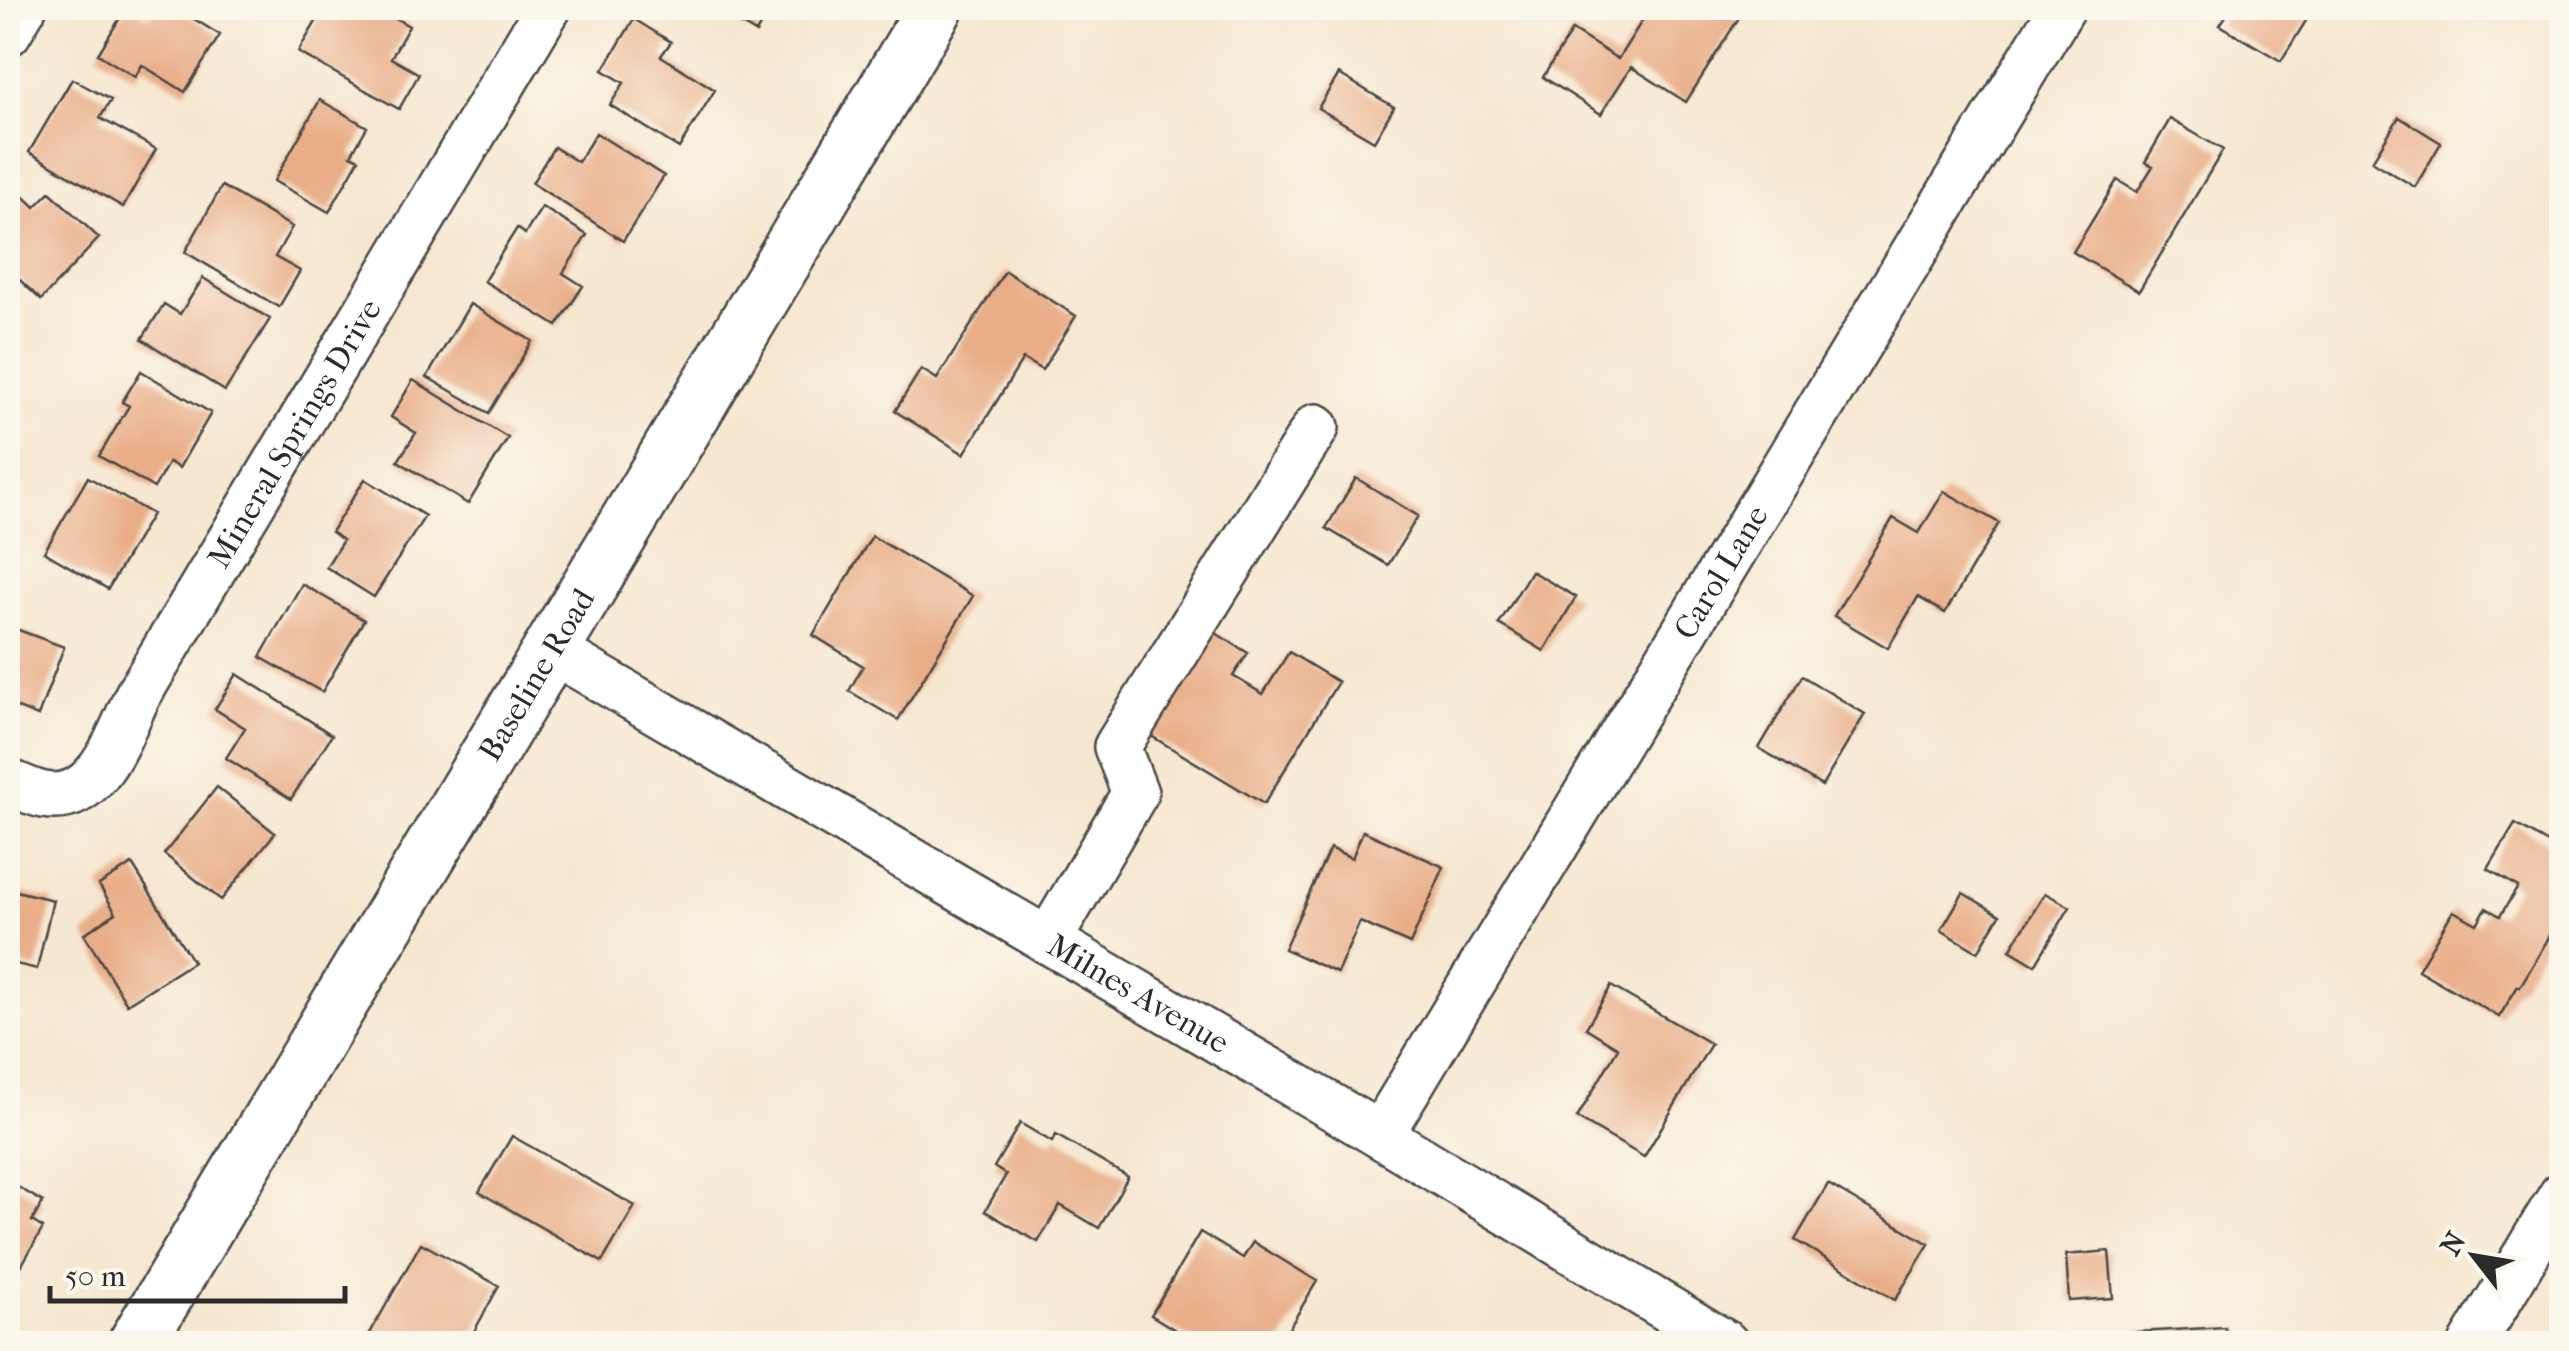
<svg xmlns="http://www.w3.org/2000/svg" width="2569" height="1351" viewBox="0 0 2569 1351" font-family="'IM FELL French Canon',serif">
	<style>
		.building { fill: #e9ae88 }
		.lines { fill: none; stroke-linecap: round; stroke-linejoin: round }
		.minor-casing { stroke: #494744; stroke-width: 50 }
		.major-casing { stroke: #494744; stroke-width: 60 }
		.minor { stroke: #fff; stroke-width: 45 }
		.major { stroke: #fff; stroke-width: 55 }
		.labels { text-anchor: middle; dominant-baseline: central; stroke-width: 9; stroke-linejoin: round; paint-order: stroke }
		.street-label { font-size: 32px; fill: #2b2b2b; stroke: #fbf7ec }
	</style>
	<rect width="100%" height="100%" fill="#fbf7ec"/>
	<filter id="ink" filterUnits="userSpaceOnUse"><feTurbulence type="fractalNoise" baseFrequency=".01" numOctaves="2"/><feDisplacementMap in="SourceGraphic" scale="20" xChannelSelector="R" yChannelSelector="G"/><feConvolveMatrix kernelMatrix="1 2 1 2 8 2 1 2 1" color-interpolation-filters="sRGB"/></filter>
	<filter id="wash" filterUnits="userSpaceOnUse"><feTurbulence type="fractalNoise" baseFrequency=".0048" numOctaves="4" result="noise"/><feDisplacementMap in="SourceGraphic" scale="40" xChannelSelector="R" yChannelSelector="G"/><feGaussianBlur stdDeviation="2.25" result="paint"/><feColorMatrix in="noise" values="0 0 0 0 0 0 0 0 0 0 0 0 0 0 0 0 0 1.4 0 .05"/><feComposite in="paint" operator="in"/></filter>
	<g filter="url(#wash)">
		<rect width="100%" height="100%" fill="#f6e7d0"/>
		<g id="blocks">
			<!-- building -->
			<path class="building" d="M126,8H134L150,17L156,8H176L220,35L185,92L142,65L135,77L98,54Z
				M324,8H377L409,26L391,58L419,74L399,109L298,52Z
				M711,8H771L756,33Z
				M1650,8H1745L1686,102L1631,67L1601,114L1543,77L1572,30L1618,59Z
				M2231,8H2314L2281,61L2220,25Z
				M634,19L671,42L661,56L715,90L679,148L610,105L624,83L603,70Z
				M1339,74L1394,107L1374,141L1318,108Z
				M72,79L111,100L100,118L156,149L123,207L29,152Z
				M320,100L367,127L351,155L359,159L329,212L274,181Z
				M2399,117L2441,143L2415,187L2372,161Z
				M2170,119L2223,150L2139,291L2073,252L2117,180L2137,192L2153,166L2145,162Z
				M596,133L664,176L623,241L532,183L554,147L578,162Z
				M8,181L35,207L50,192L99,238L41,300L8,269Z
				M222,186L292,227L275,257L300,271L279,307L185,252Z
				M542,207L587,235L563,273L583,286L557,326L484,281L517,228L525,234Z
				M1005,271L1076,316L1042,370L1023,359L964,454L895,411L921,369L937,379Z
				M203,278L270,319L225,391L142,339L164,304L180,314Z
				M470,304L532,341L489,413L427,377Z
				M141,371L211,413L179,468L169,462L154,488L99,456L129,406L122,402Z
				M413,380L508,438L468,504L398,461L416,433L391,417Z
				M88,477L152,514L108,589L44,552Z
				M1356,478L1418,516L1388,565L1326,528Z
				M365,479L425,516L374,597L326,567L343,540L331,532Z
				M1944,491L1999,523L1945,613L1918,597L1888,648L1834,616L1893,518L1919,533Z
				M872,536L973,596L898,720L849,691L863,666L813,635Z
				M1531,571L1576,597L1544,651L1499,624Z
				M302,584L364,620L322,692L260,657Z
				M1201,624L1248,653L1233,676L1263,694L1289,652L1338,682L1264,804L1138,728Z
				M8,626L64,647L38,716L8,704Z
				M237,674L332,735L291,799L226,758L245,728L215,709Z
				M1802,676L1865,714L1822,786L1759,748Z
				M217,787L275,833L221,900L164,854Z
				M2515,824L2562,851V915L2520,987L2518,986L2499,1017L2418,970L2453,911L2477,924L2486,908L2500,916L2518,887L2488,869Z
				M1363,831L1444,867L1410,944L1360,922L1337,973L1284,949L1330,848L1352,858Z
				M132,864L193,962L127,1004L84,934L116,913L99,885Z
				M8,889L53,900L37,969L8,962Z
				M1963,893L2000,915L1978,952L1941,930Z
				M2045,893L2070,907L2035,965L2010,950Z
				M1611,986L1711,1044L1644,1157L1577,1118L1618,1048L1586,1028Z
				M1020,1123L1052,1142L1056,1135L1128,1177L1099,1228L1060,1205L1038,1242L985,1211L1006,1175L994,1167Z
				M512,1136L635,1206L602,1262L479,1192Z
				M8,1181L43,1202L32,1221L43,1228L16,1275L8,1270Z
				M1828,1184L1929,1244L1895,1300L1795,1240Z
				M1200,1232L1243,1258L1253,1242L1317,1281L1280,1344H1198L1151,1315Z
				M421,1243L499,1286L467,1344H364Z
				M2109,1251L2113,1298L2069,1301L2066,1255Z
				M2225,1327L2226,1344H2049V1337Z"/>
		</g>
	</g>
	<g filter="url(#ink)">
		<use href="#blocks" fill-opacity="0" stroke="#494744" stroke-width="2.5"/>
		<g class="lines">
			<!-- minor casing -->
			<g class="minor-casing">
				<g id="minor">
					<path d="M8,33L23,8"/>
					<path id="s1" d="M550,649L1380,1135L1726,1344"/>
					<path id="s2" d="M8,782C19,786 32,793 44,795C99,805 119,733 138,695L548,8"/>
					<path d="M1048,941L1135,793L1117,747L1316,427"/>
					<path id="s3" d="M1380,1135L2062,8"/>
					<path d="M2472,1344L2562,1195"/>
				</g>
			</g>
			<!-- major casing -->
			<g class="major-casing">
				<g id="major">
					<path id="s4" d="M136,1344L935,8"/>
				</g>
			</g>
			<!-- minor -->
			<use href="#minor" class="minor"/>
			<!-- major -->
			<use href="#major" class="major"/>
		</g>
	</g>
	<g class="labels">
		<!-- street labels -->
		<g class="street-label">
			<text stroke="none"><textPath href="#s2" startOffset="492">Mineral Springs Drive</textPath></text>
			<text stroke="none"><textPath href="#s3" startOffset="658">Carol Lane</textPath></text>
			<text stroke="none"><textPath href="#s4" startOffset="780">Baseline Road</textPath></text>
			<text stroke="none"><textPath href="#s1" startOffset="682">Milnes Avenue</textPath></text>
		</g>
	</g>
	<!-- margin -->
	<rect width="2569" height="1351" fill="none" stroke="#fbf7ec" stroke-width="40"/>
	<!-- north arrow -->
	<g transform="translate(2474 1256) rotate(301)" stroke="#fbf7ec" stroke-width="8" paint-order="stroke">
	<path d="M0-8L18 38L0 25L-18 38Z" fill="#2b2b2b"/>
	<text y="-15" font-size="28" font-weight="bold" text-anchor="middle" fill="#2b2b2b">N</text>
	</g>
	<!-- scale -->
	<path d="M50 1286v15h295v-15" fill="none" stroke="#2b2b2b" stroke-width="5"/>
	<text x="65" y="1286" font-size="30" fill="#2b2b2b" stroke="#fbf7ec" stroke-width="8" paint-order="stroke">50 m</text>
</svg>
